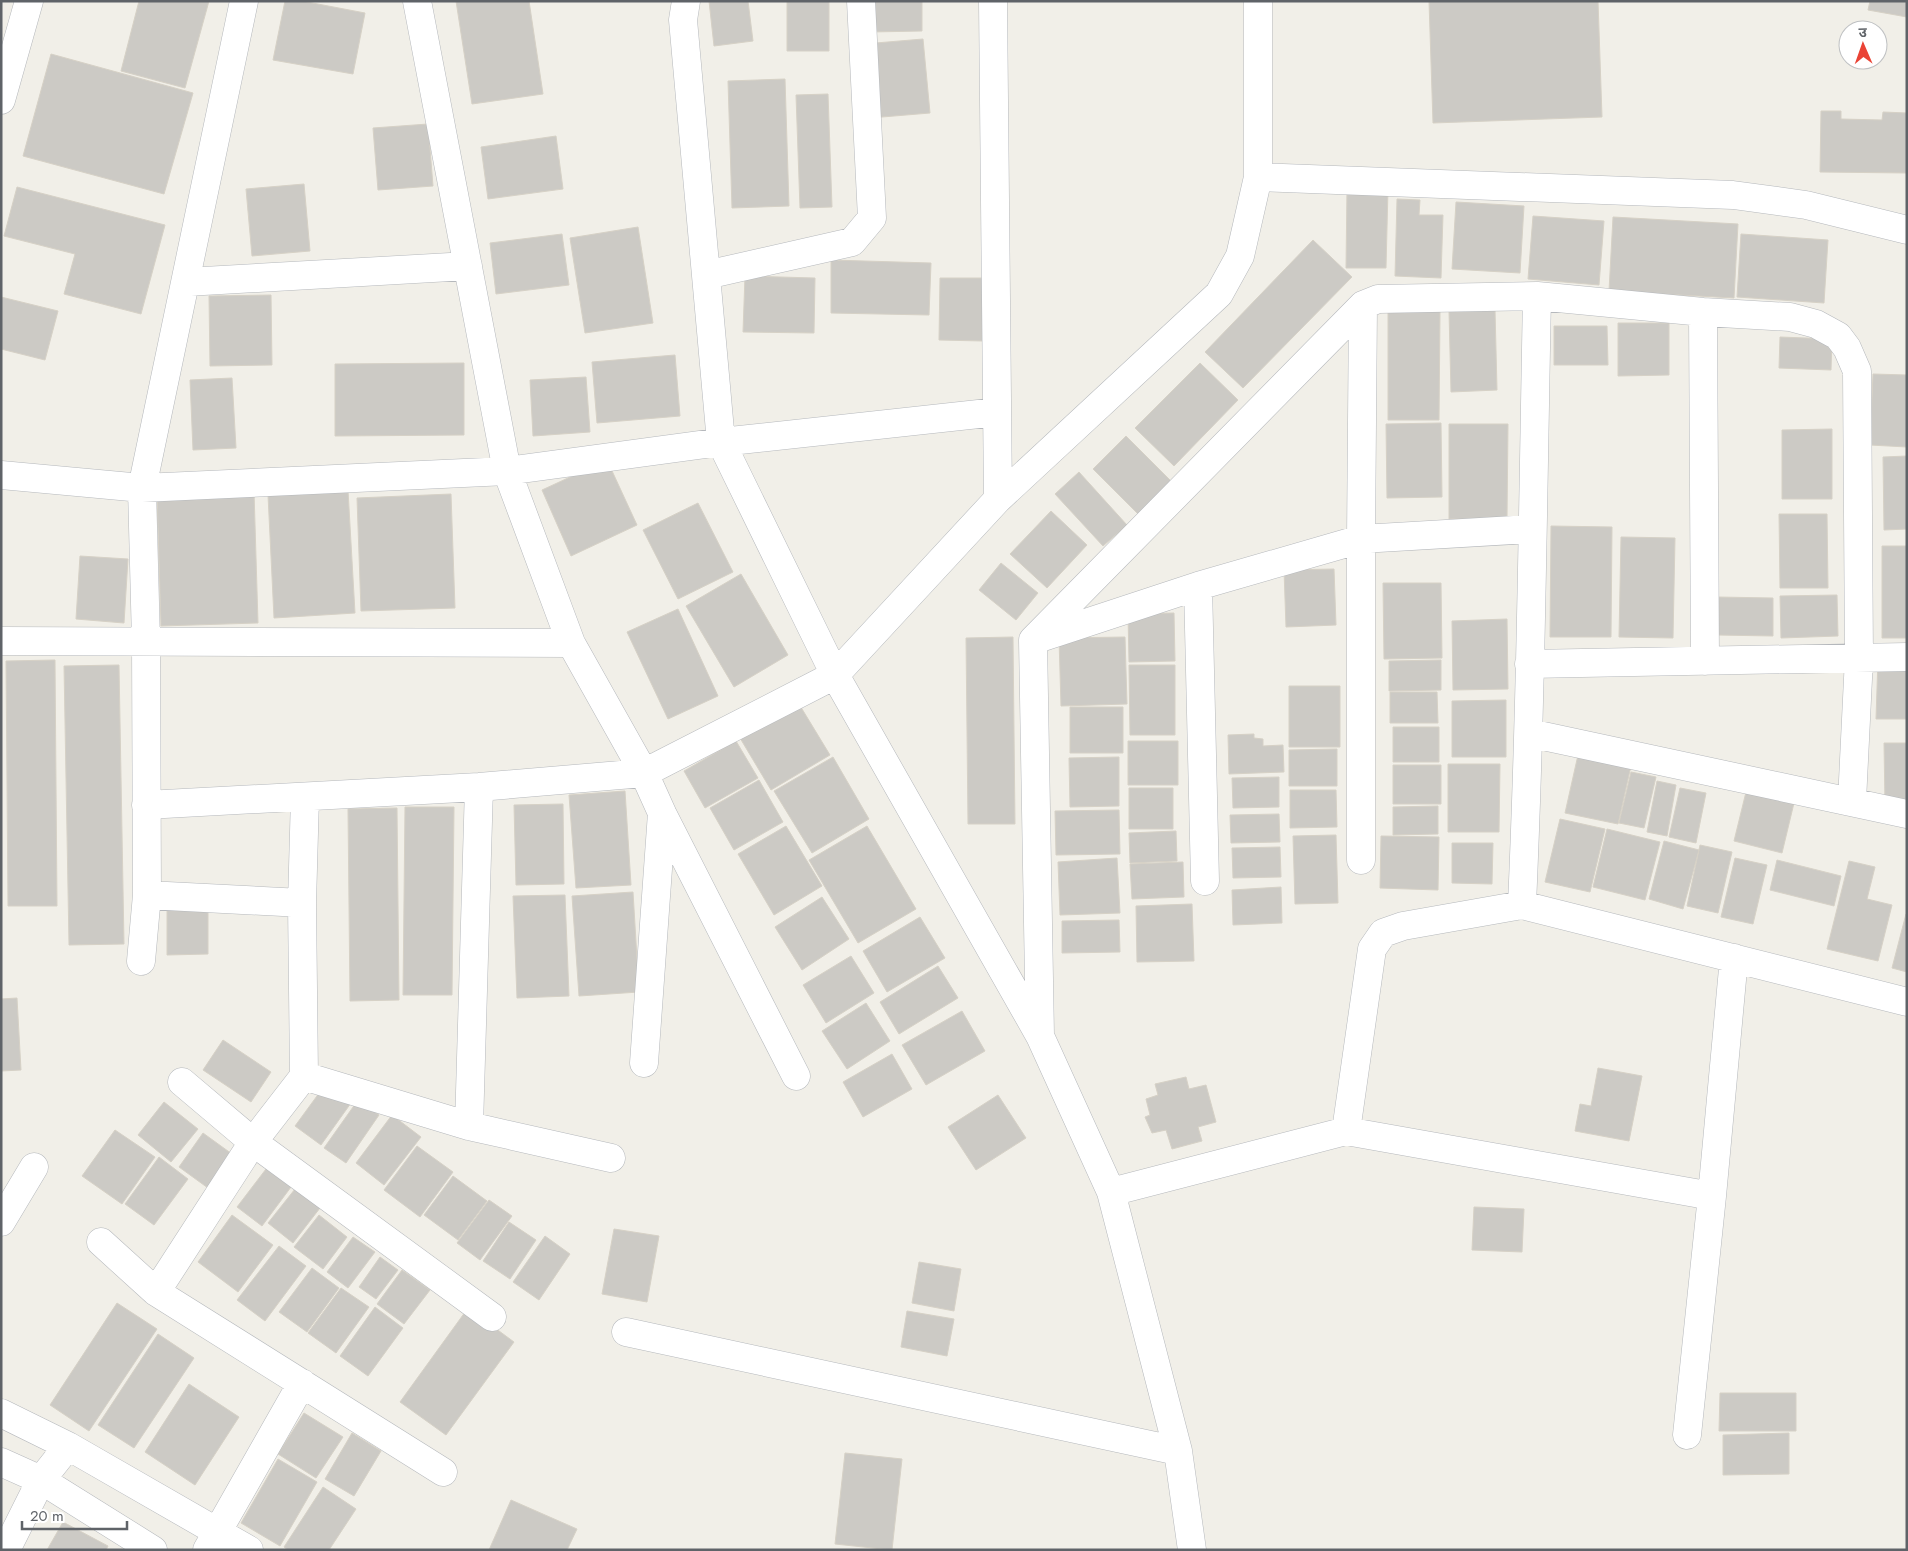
<svg xmlns="http://www.w3.org/2000/svg" width="1908" height="1551" viewBox="0 0 1908 1551" font-family="Jost,'Noto Sans Devanagari',sans-serif">
	<style>
		.building { fill: #cccac5; stroke: #d6d1c6 }
		.lines { fill: none; stroke-linecap: round; stroke-linejoin: round }
		.minor-casing { stroke: #b5b8bc; stroke-width: 29 }
		.minor { stroke: #fff; stroke-width: 28 }
	</style>
	<rect width="100%" height="100%" fill="#f1efe8"/>
	<!-- building -->
	<path class="building" d="M139,1H209L185,88L121,71Z
		M285,1H302L365,13L353,74L273,60Z
		M456,1H529L543,94L472,104Z
		M709,1H748L753,41L714,46Z
		M787,1H829V51H787Z
		M870,1H922V31L870,32Z
		M1429,1H1598L1602,117L1433,123Z
		M1870,1H1907V17L1868,10Z
		M923,39L930,113L870,118L864,44Z
		M51,54L193,93L164,194L23,156Z
		M785,79L789,206L732,208L728,81Z
		M828,94L832,207L800,208L796,95Z
		M1821,111H1841V119L1882,120L1883,112L1907,113V173L1820,172Z
		M428,124L433,186L378,190L373,128Z
		M556,136L563,189L488,199L481,147Z
		M304,184L310,251L252,256L246,189Z
		M17,187L165,225L141,314L64,294L75,254L4,236Z
		M1347,188L1388,189L1386,268H1346Z
		M1397,199L1420,200L1419,215H1443L1441,278L1395,276Z
		M1456,202L1524,206L1520,273L1452,269Z
		M1533,216L1604,221L1599,285L1528,279Z
		M1613,217L1738,224L1734,298L1609,291Z
		M638,227L653,323L585,333L570,238Z
		M562,234L569,285L496,294L490,243Z
		M1741,234L1828,240L1824,303L1737,297Z
		M1313,240L1352,277L1243,388L1205,352Z
		M831,260L931,263L929,315L831,313Z
		M745,276L815,278L814,333L743,332Z
		M940,278H984L983,341L939,340Z
		M271,295L272,365L210,366L209,296Z
		M1,297L58,311L45,360L1,349Z
		M1388,310L1440,311L1439,420H1388Z
		M1495,310L1497,390L1451,392L1449,311Z
		M1618,323H1669V375L1618,376Z
		M1554,326H1607L1608,365H1554Z
		M1780,337L1832,339L1831,370L1779,368Z
		M675,355L680,416L597,423L592,362Z
		M464,363V435L335,436V364Z
		M1200,363L1238,400L1174,466L1135,428Z
		M1873,374L1907,375V447L1870,445Z
		M586,377L590,432L533,436L530,380Z
		M232,378L236,448L193,450L190,380Z
		M1441,423L1442,497L1387,498L1386,424Z
		M1449,424H1508L1507,519H1449Z
		M1832,429V499H1782V430Z
		M1126,436L1171,481L1138,514L1093,469Z
		M1907,456V529L1884,530L1883,457Z
		M607,460L637,525L571,556L542,490Z
		M1079,472L1127,525L1103,546L1055,494Z
		M348,490L355,613L274,618L268,495Z
		M254,491L258,623L161,626L157,494Z
		M451,494L455,608L361,611L357,498Z
		M698,503L733,572L678,599L643,530Z
		M1051,511L1087,545L1047,588L1010,554Z
		M1779,514H1827L1828,588H1780Z
		M1551,526L1612,527L1611,637H1550Z
		M1621,537L1675,538L1673,638L1619,637Z
		M1882,546H1907V638H1882Z
		M80,556L128,559L124,623L76,619Z
		M1001,563L1038,593L1016,620L979,590Z
		M1334,569L1336,625L1286,627L1284,570Z
		M741,574L788,655L734,687L686,606Z
		M1383,583H1441L1442,658L1384,659Z
		M1837,595L1838,636L1781,638L1780,596Z
		M1717,597L1773,598V636L1717,635Z
		M678,609L718,696L668,719L627,632Z
		M1174,613L1175,661L1129,662L1128,614Z
		M1507,619L1508,689L1453,690L1452,621Z
		M1013,637L1015,824H968L966,638Z
		M1125,637L1127,704L1061,706L1059,638Z
		M1878,658H1907V719H1876Z
		M55,660L57,906H8L6,661Z
		M1441,660V690L1389,691V661Z
		M119,665L124,944L69,945L64,666Z
		M1129,665H1175V735H1130Z
		M1289,686H1340V747H1289Z
		M1390,692H1437L1438,723H1390Z
		M1506,700V757H1452V701Z
		M799,704L830,755L771,790L740,738Z
		M1070,707H1123V753H1070Z
		M1393,727H1439V762H1393Z
		M1254,734V738L1263,739V746L1283,745L1284,772L1229,774L1228,735Z
		M736,741L758,778L705,808L684,771Z
		M1128,741H1178V785H1128Z
		M1884,743H1907V804L1885,805Z
		M1337,749V786H1289V750Z
		M1578,755L1631,766L1618,824L1565,813Z
		M833,757L869,819L812,853L774,791Z
		M1119,757V806L1070,807L1069,758Z
		M1448,764H1500L1499,832H1448Z
		M1393,765H1441V804H1393Z
		M1631,772L1656,777L1644,828L1619,823Z
		M1279,777V807L1233,808L1232,778Z
		M759,780L783,822L734,850L710,808Z
		M1657,781L1676,785L1667,836L1647,832Z
		M1129,788H1173V829H1129Z
		M1680,788L1706,793L1696,843L1669,837Z
		M1290,790H1336L1337,827L1290,828Z
		M625,791L631,885L576,888L569,795Z
		M1746,792L1794,803L1782,853L1734,841Z
		M563,804L564,884L516,885L514,805Z
		M1438,806V834L1393,835V807Z
		M405,807H454L452,995H403Z
		M397,808L399,1000L350,1001L348,809Z
		M1119,810L1120,854L1056,855L1055,811Z
		M1279,814L1280,842L1231,843L1230,815Z
		M1560,819L1605,829L1590,892L1545,882Z
		M786,826L822,886L774,915L738,854Z
		M867,826L916,909L858,943L809,860Z
		M1607,829L1660,842L1645,900L1593,887Z
		M1176,831L1177,861L1130,863L1129,833Z
		M1336,835L1338,903L1295,904L1293,836Z
		M1381,836L1439,837L1438,890L1380,888Z
		M1664,841L1699,850L1683,909L1649,899Z
		M1452,843H1493L1492,884L1452,883Z
		M1700,845L1732,852L1718,913L1687,906Z
		M1280,847L1281,877L1233,878L1232,848Z
		M1117,858L1120,913L1060,915L1058,862Z
		M1735,858L1767,865L1753,924L1721,917Z
		M1777,860L1841,876L1834,906L1770,890Z
		M1849,861L1875,867L1867,899L1892,905L1878,961L1827,949Z
		M1183,862L1184,897L1132,899L1130,864Z
		M1281,887L1282,923L1233,925L1232,890Z
		M633,892L639,992L579,996L572,896Z
		M565,895L569,996L517,998L513,896Z
		M822,897L849,939L802,970L775,927Z
		M1192,904L1194,961L1137,962L1136,906Z
		M167,907L208,908V954L167,955Z
		M1906,914H1907V972L1892,968Z
		M920,917L945,958L887,992L863,951Z
		M1119,920L1120,952L1062,953V921Z
		M851,956L874,993L826,1023L803,985Z
		M938,966L958,998L899,1034L880,1002Z
		M17,998L21,1070L1,1071V999Z
		M866,1003L890,1041L847,1069L822,1031Z
		M962,1011L985,1051L926,1085L902,1045Z
		M223,1040L271,1072L251,1102L203,1070Z
		M892,1054L912,1089L863,1117L843,1082Z
		M1598,1068L1642,1076L1629,1141L1575,1131L1580,1104L1591,1106Z
		M1186,1077L1189,1089L1206,1085L1216,1122L1198,1127L1202,1141L1172,1149L1166,1130L1152,1133L1145,1117L1150,1115L1146,1099L1158,1095L1155,1084Z
		M325,1085L351,1103L321,1145L295,1126Z
		M998,1095L1026,1138L976,1170L948,1127Z
		M358,1100L379,1115L346,1163L324,1148Z
		M164,1102L198,1129L171,1162L138,1135Z
		M392,1115L421,1137L384,1185L356,1163Z
		M115,1130L155,1157L122,1204L82,1176Z
		M203,1133L232,1154L208,1188L179,1167Z
		M417,1146L453,1172L420,1217L384,1190Z
		M159,1157L188,1179L154,1225L125,1204Z
		M266,1169L291,1187L262,1226L237,1207Z
		M453,1176L487,1201L458,1240L424,1215Z
		M295,1189L320,1208L293,1243L268,1223Z
		M489,1200L512,1216L480,1260L457,1243Z
		M1474,1207L1524,1209L1522,1252L1472,1250Z
		M232,1215L273,1245L238,1292L198,1262Z
		M319,1215L347,1237L323,1269L294,1247Z
		M509,1222L536,1240L510,1279L483,1261Z
		M614,1229L659,1236L647,1302L602,1294Z
		M545,1236L570,1254L539,1300L513,1282Z
		M353,1237L375,1252L348,1288L327,1272Z
		M279,1246L306,1266L265,1321L237,1300Z
		M380,1257L398,1270L376,1299L359,1287Z
		M919,1262L961,1269L954,1311L912,1303Z
		M312,1268L339,1288L307,1332L279,1312Z
		M402,1270L430,1290L404,1324L377,1304Z
		M341,1288L369,1307L336,1353L308,1333Z
		M117,1303L157,1329L89,1431L50,1405Z
		M375,1307L403,1328L368,1376L340,1356Z
		M468,1308L514,1342L446,1435L400,1402Z
		M907,1311L954,1319L947,1356L901,1347Z
		M158,1334L194,1358L134,1448L98,1425Z
		M189,1384L239,1417L195,1485L145,1452Z
		M1720,1393H1796V1431H1719Z
		M304,1413L343,1437L316,1478L278,1454Z
		M352,1433L381,1451L354,1496L325,1479Z
		M1789,1433V1474L1723,1475V1435Z
		M845,1453L902,1459L892,1550L835,1544Z
		M278,1459L317,1482L280,1546L241,1523Z
		M323,1487L356,1509L329,1550H288L284,1547Z
		M511,1500L577,1529L567,1550H489Z
		M63,1522L108,1546L106,1550H47Z"/>
	<g class="lines">
		<!-- minor casing -->
		<g class="minor-casing">
			<path id="minor" d="M417,1L507,471L571,643L644,773L662,813L796,1076
				M686,1L683,20L721,442L835,675L1040,1036L1111,1192L1178,1451L1192,1550
				M993,1L998,499
				M1,100L29,1
				M1258,177L1733,195L1806,205L1907,230
				M706,275L852,242L872,218L861,1
				M186,282L468,266
				M1703,312L1705,661
				M1,475L142,488L507,471L721,442L997,412
				M1198,586L1205,881
				M1037,639L1198,586L1361,539L1532,529
				M1,641L571,643
				M1529,664L1907,657
				M1529,733L1907,814
				M146,805L479,787L644,773L835,675L998,499L1219,294L1240,256L1258,177V1
				M1361,860V539L1363,305
				M147,895L302,903
				M1522,905C1531,702 1533,499 1537,296
				M141,961L147,895L146,641L142,488L244,1
				M1040,1036L1033,640L1363,305L1378,299L1537,296L1703,312L1790,317L1816,324L1838,336L1847,348L1857,371L1859,658L1852,801
				M644,1063L662,813
				M304,1076L469,1126L611,1158
				M182,1082L253,1142L492,1317
				M469,1126L479,787
				M1346,1131L1372,949L1383,933L1403,926L1522,905L1907,1002
				M1111,1192L1346,1131L1712,1196
				M1,1222L34,1167
				M101,1242L156,1292L443,1472
				M156,1292L253,1142L304,1076L302,903L305,797
				M626,1332L1178,1451
				M1,1413L68,1446L249,1550
				M1687,1435L1712,1196L1734,958
				M1,1462L41,1480L153,1550
				M6,1550L41,1480L68,1446
				M207,1550L302,1383"/>
		</g>
		<!-- minor -->
		<use href="#minor" class="minor"/>
	</g>
	<!-- border -->
	<rect width="1908" height="1551" fill="none" stroke="#5f6368" stroke-width="5"/>
	<!-- north arrow -->
	<g transform="translate(1863 45) rotate(358)"><circle r="24" fill="#ffffff" stroke="#bfc1c3"/>
	<path d="M0-4L9 19L0 12L-9 19Z" fill="#ea4335"/>
	<text y="-8" font-size="14" font-weight="bold" text-anchor="middle" fill="#5f6368">उ</text>
	</g>
	<!-- scale -->
	<path d="M22 1521v8h105v-8" fill="none" stroke="#5f6368" stroke-width="2.5"/>
	<text x="30" y="1521" font-size="15" fill="#5f6368" stroke="#ffffff" stroke-width="4" paint-order="stroke">20 m</text>
</svg>
